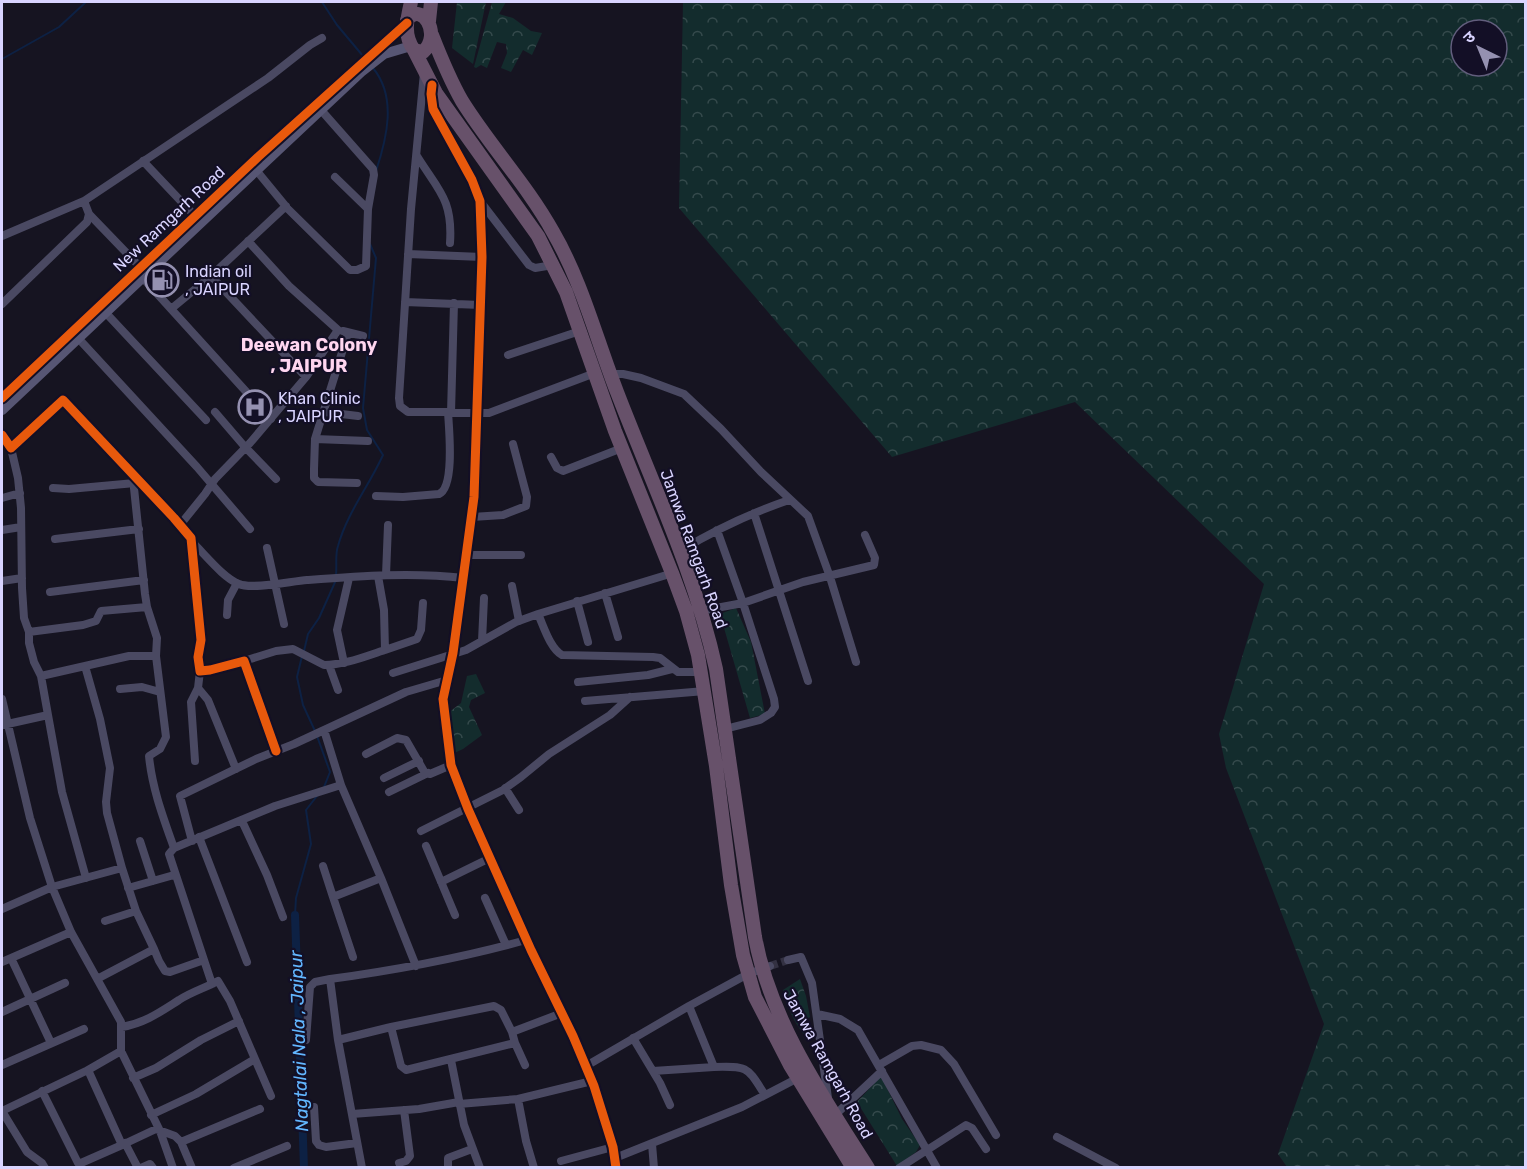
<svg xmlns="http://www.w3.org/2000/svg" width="1527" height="1169" viewBox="0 0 1527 1169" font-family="Rubik,'Noto Sans Devanagari',sans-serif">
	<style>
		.forest { fill: url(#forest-crowns); fill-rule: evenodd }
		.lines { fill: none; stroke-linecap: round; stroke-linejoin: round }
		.stream { stroke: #0d2144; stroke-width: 2 }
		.canal { stroke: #0d2144; stroke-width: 8 }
		.street-tunnel { stroke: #333142; stroke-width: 8; stroke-dasharray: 8 4; stroke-linecap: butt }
		.street { stroke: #4a4962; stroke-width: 8 }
		.secondary { stroke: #575674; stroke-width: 10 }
		.highway { stroke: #67516a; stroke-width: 14 }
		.cycleway-casing { stroke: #130f26; stroke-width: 13 }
		.cycleway { stroke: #e8590c; stroke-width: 9 }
		.labels { text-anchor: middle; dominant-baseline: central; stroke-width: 4.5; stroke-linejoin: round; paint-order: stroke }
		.street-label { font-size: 16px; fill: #d9d4ff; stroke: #130f26 }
		.poi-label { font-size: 16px; fill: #d9d4ff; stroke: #130f26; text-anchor: start }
		.neighbourhood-label { font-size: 18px; font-weight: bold; fill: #ffd6f0; stroke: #130f26 }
		.water-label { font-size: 18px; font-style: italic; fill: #62b6ff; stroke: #130f26 }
	</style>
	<defs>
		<pattern id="forest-crowns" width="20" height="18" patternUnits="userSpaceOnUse" patternTransform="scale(1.5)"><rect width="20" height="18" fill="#132c2d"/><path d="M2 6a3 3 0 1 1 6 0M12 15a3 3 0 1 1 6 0" fill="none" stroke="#354a4c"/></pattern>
	</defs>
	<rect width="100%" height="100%" fill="#161421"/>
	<!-- forest -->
	<path class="forest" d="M457,2H486L473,64L452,48Z
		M492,2H506L499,14L513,18L531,31L542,33L532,55L523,50L511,72L501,68L507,53L506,44L497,42L487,68L481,65L476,68L474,67Z
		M683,2H1525V1167H1287L1278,1154L1324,1024L1226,768L1219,734L1264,584L1075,402L892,457L679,208ZM1461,30H1497V66H1461Z
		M736,608L751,642L765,714L750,718L720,614Z
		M476,674L485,693L471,700L469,707L482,735L463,749L450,755L448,713L461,703L467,676Z
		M800,979L806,996L810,1017L806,1020L809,1035L805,1036C794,1022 787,1008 783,990Z
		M881,1076L902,1119L920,1145L916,1152L897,1166L857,1102Z"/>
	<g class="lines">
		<!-- stream -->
		<path class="stream" d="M322,2L337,25L363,56
			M2,59L59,27L86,2
			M373,68C397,97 387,138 376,171
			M336,575C337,565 335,554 338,546C347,513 369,486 383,455L367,430L363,408L376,258L370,244
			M304,651L308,634L319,618L336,580
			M302,656L297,677L303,705L315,731
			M317,736L330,772L324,787
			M295,915L296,898L311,844L306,810L317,796"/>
		<!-- canal -->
		<path class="canal" d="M295,915L304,1168"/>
		<!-- street-tunnel -->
		<path class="street-tunnel" d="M770,966L788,960"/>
		<!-- street -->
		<path class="street" d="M321,110L373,169L374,175L368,209
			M417,156C438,190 453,199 450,243
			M143,161L195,216
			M256,170L288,209L350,270H357L366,266L368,209L335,177
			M480,201L529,265L535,268L553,265
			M89,214L143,270
			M2,236L84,201
			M408,254L482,257
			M211,276L306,377
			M142,277L271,419
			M405,302L481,305
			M2,304L87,222L89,214L84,201L268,78L310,45L322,38
			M171,309L211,276L286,206
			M105,312L206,420
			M343,331L363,336
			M348,333L315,439L314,469V478L318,482L357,483
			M78,338L197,467L250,529
			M508,355L580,331
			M610,374H623L641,378L684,394L721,429L761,472L808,516L830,577L856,662
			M215,412L245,447L276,479
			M325,412L358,416
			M448,412L451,413L454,303
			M451,413H489L595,373
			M2,435L11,448L63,400L174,518L191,538L201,640L198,657L200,671L210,670L244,661L276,751
			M315,439L368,441
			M551,457L557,468L563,471L622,448
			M135,478L134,488L145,594L147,607L157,638L156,656L166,737L160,749L149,756C152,788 163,817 174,848L169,854L204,960
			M53,488L69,489L135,483
			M376,496L403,497L439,494C455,487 449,429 448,412H408L400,406L399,398L411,209L424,73
			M2,498L20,493
			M754,513L808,681
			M472,517L503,515L526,506L527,497L513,444
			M180,525L205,494L215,479L250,443L306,377L338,330L289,286L248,241
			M2,530L21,527
			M717,530L743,603L774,699L775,707L771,713L760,720L725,729
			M55,539L139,529
			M191,541C204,553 223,578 239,584C252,590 292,581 307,580C360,576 412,572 464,578
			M267,548L284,624
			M680,551C715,530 751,513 789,500
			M467,555H521
			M673,573L538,614C544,627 550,648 562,655L653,657L660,658L678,672H702
			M386,575L388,525
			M2,581L22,578
			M512,586L519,621
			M50,592L144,580
			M605,593L618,637
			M577,601L588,642
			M700,611L743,603L803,582L874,565L875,558L865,535
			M227,615L228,600L237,583
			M29,632L83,625L96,621L101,611L147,607
			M482,641L484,598
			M385,650L417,639L421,630L423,603
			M244,661L276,651L293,649L324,665C345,665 366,656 385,650L384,610L378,576
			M344,663L337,630L349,578
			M329,665L338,690
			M85,666L100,719L110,768L106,802L107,813L122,868
			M393,673L466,650L516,622L538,614
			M41,676L129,656H156
			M578,682L648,675L672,669
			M198,688L208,700L236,769
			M120,689L142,687L160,692
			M2,699L30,818L52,887L71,932L121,1022V1051
			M585,701L705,691
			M48,715L62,792L86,878
			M3,725L48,715L41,676L34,662L29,643V632L24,618L22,588L21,508L18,478L11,448
			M324,730L341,785
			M366,754L397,738L406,740L425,773L430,774L451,765
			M195,761L191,702L198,688L200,671
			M384,778L419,761
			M505,788L519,810
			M389,792L428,773
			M242,821L267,875L283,917
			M421,831L503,790L521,777L549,754L610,715L630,697
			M199,837L247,962
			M140,841L153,881
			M192,841L180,796L256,759L294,744L406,692L447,680
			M426,846L455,915
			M174,848L275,806L341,785L381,878
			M323,866L333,897
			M441,882L490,858
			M128,888L174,875
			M485,898L506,945
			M2,909L52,887L122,868L136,911L154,949L97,979
			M105,921L136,911
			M154,949L159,961L165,971L170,972L204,960L212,984
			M353,957L333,897L381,878L416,966
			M11,958L51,1043
			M788,960L801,957L812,983L828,1098
			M2,962L71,932
			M2,1012L65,983
			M817,1014L840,1019L858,1030L937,1168
			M122,1027C145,1023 160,1012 179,1000C191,992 205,988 218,981L230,1001L255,1059L196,1094L151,1115
			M512,1032L501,1010L494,1006L391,1027L401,1066L406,1070L515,1043L512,1032L562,1013
			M633,1038L660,1083L670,1105
			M306,1040L310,987L315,982L330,979
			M338,1040L391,1027
			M515,1043L525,1065
			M255,1059L271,1096
			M451,1060L464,1125L480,1168
			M2,1065L84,1029
			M879,1065L912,1046L921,1045L941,1050L954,1064L996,1135
			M586,1066L689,1006L748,974L770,966
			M714,1067C749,1066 747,1067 765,1095
			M653,1071L714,1067L689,1006
			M133,1078L156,1068L201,1040L239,1021
			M42,1091L78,1163H81L122,1145L88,1070
			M459,1104L518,1099
			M314,1107L316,1141L319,1145L326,1147L357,1143
			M2,1111L88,1070L121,1051L160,1131L173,1168
			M2,1111L27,1152L42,1163L45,1168
			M352,1114L419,1109L459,1102
			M835,1115L882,1071
			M1057,1137L1116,1168
			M181,1142L192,1168
			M125,1143L138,1168
			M652,1144L654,1168
			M122,1145L156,1129L175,1136L181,1142L260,1109
			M615,1158L742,1107L798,1078
			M561,1161L613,1147
			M399,1163L406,1161L410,1156L404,1110
			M141,1168L150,1164L153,1168
			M234,1168L287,1146
			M362,1168L338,1040L330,979C396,970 461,958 526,940
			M448,1168V1158L472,1149
			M534,1168L526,1141L518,1099L592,1081
			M899,1168L966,1125L972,1128L986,1149"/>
		<!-- secondary -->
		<path class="secondary" d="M432,85L431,102L433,109L472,180L480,201L482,257L474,497L453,653L443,699L451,765L468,809L531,950L573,1036L594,1086L613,1147L616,1168
			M2,398L258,157L407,23
			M2,410L361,72L384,54L411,46"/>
		<!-- highway -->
		<path class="highway" d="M407,20C421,0 443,34 423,52L414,50C403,35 407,19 411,2
			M429,21L431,2
			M432,35C441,58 450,80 462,101C490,146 527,185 553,232C582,282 596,338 617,392C652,483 695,573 716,669L755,937C770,1020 823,1097 868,1168
			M414,50L436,93L538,236L566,292L615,431L672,573L686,611L698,655L716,766L731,885L743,955L755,997L790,1065L853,1168"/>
		<!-- cycleway casing -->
		<g class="cycleway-casing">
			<path id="cycleway" d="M432,85L431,94L433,109L472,180L480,201L482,257L474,497L453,653L443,699L451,765L468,809L531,950L573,1036L594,1086L613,1147L616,1168
				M2,398L258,157L407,23
				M2,435L11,448L63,400L174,518L191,538L201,640L198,657L200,671L210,670L244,661L276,751"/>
		</g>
		<!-- cycleway -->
		<use href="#cycleway" class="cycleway"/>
	</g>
	<!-- icons -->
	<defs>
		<g id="fuel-ring" transform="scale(1.725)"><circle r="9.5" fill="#130f26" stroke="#9591b1" stroke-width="1.5"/><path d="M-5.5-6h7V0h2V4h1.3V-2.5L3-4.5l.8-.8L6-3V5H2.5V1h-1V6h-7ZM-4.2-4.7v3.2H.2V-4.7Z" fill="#9591b1"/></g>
		<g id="hospital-ring" transform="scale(1.725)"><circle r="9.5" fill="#130f26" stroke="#9591b1" stroke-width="1.5"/><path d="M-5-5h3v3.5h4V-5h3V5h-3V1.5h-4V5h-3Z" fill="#9591b1"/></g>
	</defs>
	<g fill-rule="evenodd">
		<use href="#fuel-ring" x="162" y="280"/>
		<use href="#hospital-ring" x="255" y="407"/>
	</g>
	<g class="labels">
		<!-- street labels -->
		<g class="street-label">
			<text transform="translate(169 219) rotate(-43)">New Ramgarh Road</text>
			<text transform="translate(694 549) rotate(70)">Jamwa Ramgarh Road</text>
			<text transform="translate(828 1064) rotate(61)">Jamwa Ramgarh Road</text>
		</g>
		<!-- poi labels -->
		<g class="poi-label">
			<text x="185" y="271">Indian oil<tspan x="185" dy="18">, JAIPUR</tspan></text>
			<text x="278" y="398">Khan Clinic<tspan x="278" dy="18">, JAIPUR</tspan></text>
		</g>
		<!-- neighbourhood labels -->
		<g class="neighbourhood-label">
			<text x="309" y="345">Deewan Colony<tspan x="309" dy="21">, JAIPUR</tspan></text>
		</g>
		<!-- water labels -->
		<g class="water-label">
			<text transform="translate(299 1041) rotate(-92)">Nagtalai Nala , Jaipur</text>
		</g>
	</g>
	<!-- border -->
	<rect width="1527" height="1169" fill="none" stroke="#d9d4ff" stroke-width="6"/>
	<!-- north arrow -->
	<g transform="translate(1479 48) rotate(317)"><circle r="28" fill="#130f26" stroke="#625e7d" stroke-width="1.5"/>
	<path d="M0-4.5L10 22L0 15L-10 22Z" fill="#9591b1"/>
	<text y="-9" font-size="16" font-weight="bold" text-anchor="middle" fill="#d9d4ff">उ</text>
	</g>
</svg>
